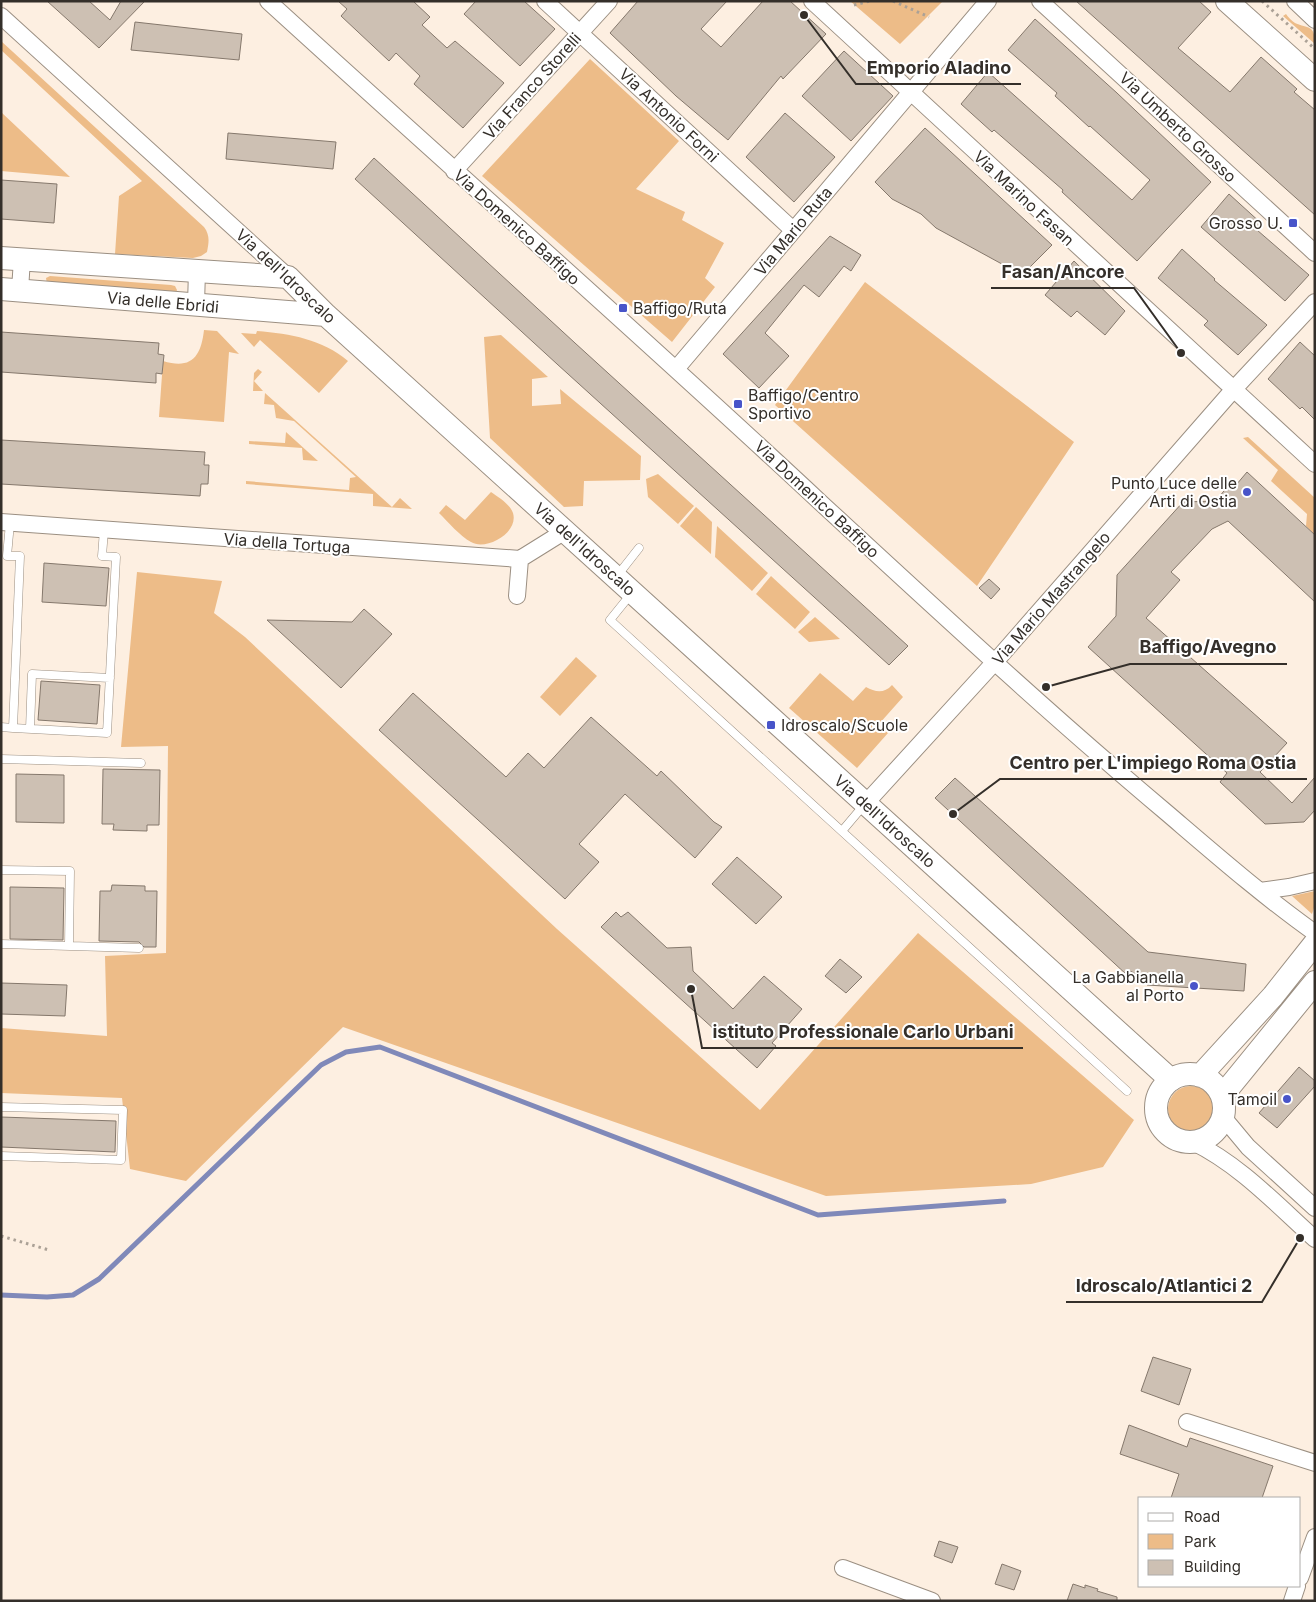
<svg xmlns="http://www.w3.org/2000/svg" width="1316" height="1602" viewBox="0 0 1316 1602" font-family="Inter,sans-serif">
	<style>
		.green { fill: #edbc88 }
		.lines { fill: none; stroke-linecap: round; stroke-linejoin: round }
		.stream { stroke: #8089b9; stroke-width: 5 }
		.building { fill: #cdc0b3; stroke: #85786c }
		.lane-casing { stroke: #9b8f82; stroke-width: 9 }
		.street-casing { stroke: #9b8f82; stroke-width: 18 }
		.secondary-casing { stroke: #9b8f82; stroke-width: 24 }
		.path { stroke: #aba196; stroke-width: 3; stroke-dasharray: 2.5 4; stroke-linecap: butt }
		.lane { stroke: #fff; stroke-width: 8 }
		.street { stroke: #fff; stroke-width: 16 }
		.secondary { stroke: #fff; stroke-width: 22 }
		.poi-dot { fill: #4854c9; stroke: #fff; stroke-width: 2 }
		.labels { text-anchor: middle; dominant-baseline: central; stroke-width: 4; stroke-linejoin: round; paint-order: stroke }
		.street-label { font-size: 16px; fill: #342f2a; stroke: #fff }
		.poi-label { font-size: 16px; fill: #342f2a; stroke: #fff; text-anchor: end }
		.leader { fill: none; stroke: #342f2a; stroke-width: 2 }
		.callout-dot { fill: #342f2a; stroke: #fff; stroke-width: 2 }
		.callout-label { font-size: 18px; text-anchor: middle; font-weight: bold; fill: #342f2a; stroke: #fff; stroke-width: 4; stroke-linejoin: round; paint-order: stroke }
	</style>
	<rect width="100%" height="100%" fill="#fdefe1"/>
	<!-- green -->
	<path class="green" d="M850,1H943L900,44Z
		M1286,14C1288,17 1292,21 1295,23C1308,29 1315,24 1315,44L1283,16Z
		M1,41L204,227C210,235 209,242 207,252L201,256L193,258L115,254L119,196L142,181L1,50Z
		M590,59L679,141L636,189L685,212L682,220L724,243L705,278L715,287L672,342L482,176Z
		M1,112L70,177L1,171Z
		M50,276L171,285L175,286L177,290L176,293L47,284L46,278Z
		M865,282L1074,442L977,586L775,405Z
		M204,330L217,331L239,354L229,352L224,422L159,417L163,361C192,370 201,356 204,330Z
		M257,331C291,334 322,339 348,361L319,393L260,340L254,347L241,333L256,334Z
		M501,335L548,377L532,379V406L561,404L560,389L641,456L640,480L584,481L583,506L564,507L490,438L484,337Z
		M258,369L262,372L254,381L263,391H253L254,373Z
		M265,393L392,507L400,498L412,509L373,506V494L246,484V481L349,490L350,478L356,477L294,421L276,418L274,405L264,404Z
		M286,432L318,461L303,460L302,448L249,444V441L285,443Z
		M1248,437L1315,498V535L1306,526L1307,514L1271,481L1278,470L1243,438Z
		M658,474L694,506L678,524L648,497L646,479Z
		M491,492C498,497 510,504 513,513C519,533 486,551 471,542C460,536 448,522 439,513L446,505L465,520Z
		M696,507L712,522L711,554L680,526Z
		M717,526L768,573L752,591L715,557Z
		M137,572L222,581L214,613L245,637L557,929L760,1110L918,933L1134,1120L1103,1167L1031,1184L826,1196L343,1027L186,1181L130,1169L122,1098L1,1093V1028L107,1036L105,956L166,953L168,746L121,747Z
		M771,576L810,612L795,629L756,594Z
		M815,617L840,639L809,642L798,632Z
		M576,657L597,676L560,716L540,697Z
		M820,673L853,701L866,687C875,692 884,694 892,685L903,697L879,724L888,733L857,768L789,708Z
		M1315,891V905L1312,914L1292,896Z
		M1168 1109a23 23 0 1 1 46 0a23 23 0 1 1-46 0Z"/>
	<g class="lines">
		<!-- stream -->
		<path class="stream" d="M1,1295L47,1297L73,1295L99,1279L321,1065L346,1052L380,1047L818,1215L1004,1201"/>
	</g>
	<!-- building -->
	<path class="building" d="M47,1H89L110,20L121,1H145L99,48Z
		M338,1H413L430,17L422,25L447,48L455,41L504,83L463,128L414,84L420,76L396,53L389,61L341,16L347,9Z
		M476,1H524L555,29L520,66L464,14Z
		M638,1H727L701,29L721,47L763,1H790L826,34L783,79L781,76L728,140L676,96L610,33Z
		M1076,1H1199L1211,12L1178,48L1230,92L1261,57L1297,89L1294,92L1315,110V215Z
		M1035,19L1117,93L1211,182L1137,261L1062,192L1063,190L994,130L992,132L961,104L988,72L1132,200L1150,180L1090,126L1089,127L1055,96L1057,93L1008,50Z
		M135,22L242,34L239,60L131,50Z
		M844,51L893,96L851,141L802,96Z
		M785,113L835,157L794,202L746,157Z
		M925,128L1052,245L1022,275L936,228L921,214L892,199L875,182Z
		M228,133L336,142L333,169L226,159Z
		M374,158L575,343L908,646L889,665L557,364L355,179Z
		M1,180L57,184L54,223L1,219Z
		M1229,194L1262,224L1257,230L1309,275L1285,301L1201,227Z
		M830,236L861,255L851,271L844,266L819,297L804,285L765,333L789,356L759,388L723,354Z
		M1182,249L1215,279L1214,280L1267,325L1238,355L1204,325L1208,321L1158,278Z
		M1074,261L1125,311L1105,335L1077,311L1071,317L1045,295Z
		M1,332L159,343L158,354L164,355L162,374L156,373V383L1,372Z
		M1300,342L1315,356V420L1302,407L1300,409L1268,379Z
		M1,440L205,452L204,465H209L208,484H201L200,496L1,484Z
		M1247,472L1315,535V602L1228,521L1212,529L1171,572L1180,580L1146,618L1287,743L1260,772L1292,803L1315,777V810L1304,822L1265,824L1220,782L1227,773L1088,647L1116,616L1117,575L1183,502L1216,501L1227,487L1231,491Z
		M44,563L109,568L106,606L42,602Z
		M989,579L1000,589L991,599L979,588Z
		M364,609L392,634L341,688L267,620L352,622Z
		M41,681L100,685L97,724L38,720Z
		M413,693L506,777L528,753L544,768L591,717L657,776L661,771L714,822L722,827L695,858L625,794L579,844L599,862L565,899L379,730Z
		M103,769L160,770L159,825H147V831L113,830L114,824H102Z
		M16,774L64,775V823L16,822Z
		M955,778L1148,952L1246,964L1244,991L1147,985L1148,980L1130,971L1127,975L935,798Z
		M737,857L782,897L756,924L712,884Z
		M112,885L145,886V891H157L156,947H144L139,942L99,941L100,891H111Z
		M10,887L64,888L63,940L10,939Z
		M616,912L621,917L628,912L667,948L691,947L693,971L733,1009L764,976L802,1009L772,1043L776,1046L757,1068L601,927Z
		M840,959L862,977L846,993L825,976Z
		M1,983L67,985L65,1016L1,1014Z
		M1299,1067L1315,1081V1086L1277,1128L1259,1113Z
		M1,1117L116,1121L115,1152L1,1147Z
		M1153,1357L1191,1369L1179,1405L1141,1391Z
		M1129,1425L1187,1447L1190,1438L1273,1466L1262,1498H1171L1179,1474L1120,1454Z
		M939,1541L958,1547L952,1563L934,1556Z
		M1002,1564L1021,1571L1014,1590L995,1584Z
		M1073,1584L1085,1588V1585L1098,1589L1097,1591L1117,1597V1601H1067Z"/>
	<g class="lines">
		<!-- lane casing -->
		<g class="lane-casing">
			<path id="lane" d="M617,576L639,548
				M631,594L610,620L1127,1091
				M1,727L13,728L20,556H7L10,523
				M13,728L107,733L116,557L102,556L104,530
				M30,729L32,674L110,678
				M1,759L141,763
				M842,831L864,805
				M1,870L70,871L69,946
				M1,944L139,948
				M1,1107L123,1110L121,1160L1,1156"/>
		</g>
		<!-- street casing -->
		<g class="street-casing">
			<path id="street" d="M268,1C452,169 639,333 821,503C935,608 1048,713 1167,813C1215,854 1263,896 1315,933
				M545,1L793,230
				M812,1L1315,464
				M1040,1L1315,253
				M1295,1L1315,20
				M1,16L288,277
				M454,171L609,1
				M20,290L22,259
				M196,304L197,271
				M676,369L988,1
				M1,522L520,559L565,531
				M517,596L520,559
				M866,803L1002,654L1233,390L1315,302
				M1260,891L1289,887L1315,881
				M1223,1117L1248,1147L1315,1208
				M1193,1142C1240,1165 1276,1204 1315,1239
				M1187,1422L1315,1463
				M843,1568L932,1601
				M1300,1578L1315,1537
				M1292,1601L1297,1586"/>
		</g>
		<!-- secondary casing -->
		<g class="secondary-casing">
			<path id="secondary" d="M1227,1L1315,80
				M1,258L288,277L326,315L1171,1080
				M1,289L326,315
				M1156 1108a34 34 0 1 1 68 0a34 34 0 1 1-68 0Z
				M1200,1076L1273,996L1315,943
				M1222,1096L1315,982"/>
		</g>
		<!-- path -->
		<path class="path" d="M893,1L929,17
			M1262,1L1315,49
			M854,5L870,1
			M1,1236L49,1250"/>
		<!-- lane -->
		<use href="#lane" class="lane"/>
		<!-- street -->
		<use href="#street" class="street"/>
		<!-- secondary -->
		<use href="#secondary" class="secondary"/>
	</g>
	<!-- markers -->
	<g class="poi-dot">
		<rect x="1288" y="218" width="10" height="10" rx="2.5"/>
		<rect x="618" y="303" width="10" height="10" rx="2.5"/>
		<rect x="733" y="399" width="10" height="10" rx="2.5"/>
		<circle cx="1247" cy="492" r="5"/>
		<rect x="766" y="720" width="10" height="10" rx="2.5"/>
		<circle cx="1194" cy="986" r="5"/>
		<circle cx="1287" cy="1099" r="5"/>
	</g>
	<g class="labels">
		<!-- street labels -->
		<g class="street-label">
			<text transform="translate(532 86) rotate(-48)">Via Franco Storelli</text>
			<text transform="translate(669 115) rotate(43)">Via Antonio Forni</text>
			<text transform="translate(1178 127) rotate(43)">Via Umberto Grosso</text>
			<text transform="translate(1024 198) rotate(43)">Via Marino Fasan</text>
			<text transform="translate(517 227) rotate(42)">Via Domenico Baffigo</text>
			<text transform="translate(793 231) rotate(-50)">Via Mario Ruta</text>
			<text transform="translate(286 276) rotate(43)">Via dell'Idroscalo</text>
			<text transform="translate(163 302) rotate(5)">Via delle Ebridi</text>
			<text transform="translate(817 499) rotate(43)">Via Domenico Baffigo</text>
			<text transform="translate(287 543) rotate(4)">Via della Tortuga</text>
			<text transform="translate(585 549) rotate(42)">Via dell'Idroscalo</text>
			<text transform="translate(1051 598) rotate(-49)">Via Mario Mastrangelo</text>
			<text transform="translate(885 821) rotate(42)">Via dell'Idroscalo</text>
		</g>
		<!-- poi labels -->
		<g class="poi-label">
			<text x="1283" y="223">Grosso U.</text>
			<text x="633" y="308" text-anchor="start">Baffigo/Ruta</text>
			<text x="748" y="395" text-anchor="start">Baffigo/Centro<tspan x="748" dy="18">Sportivo</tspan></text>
			<text x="1237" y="483">Punto Luce delle<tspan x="1237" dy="18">Arti di Ostia</tspan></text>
			<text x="781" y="725" text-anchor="start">Idroscalo/Scuole</text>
			<text x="1184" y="977">La Gabbianella<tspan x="1184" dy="18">al Porto</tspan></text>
			<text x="1277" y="1099">Tamoil</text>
		</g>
	</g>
	<!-- callouts -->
	<path class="leader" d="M804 15L856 84H1021M1181 353L1134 288H991M1046 687L1130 664H1287M953 814L1000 779H1307M691 989L702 1048H1023M1300 1238L1262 1302H1066"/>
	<g class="callout-dot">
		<circle cx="804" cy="15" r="5"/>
		<circle cx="1181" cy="353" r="5"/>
		<circle cx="1046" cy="687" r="5"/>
		<circle cx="953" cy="814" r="5"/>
		<circle cx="691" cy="989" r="5"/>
		<circle cx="1300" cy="1238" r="5"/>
	</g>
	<g class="callout-label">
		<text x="939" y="74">Emporio Aladino</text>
		<text x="1063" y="278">Fasan/Ancore</text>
		<text x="1208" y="653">Baffigo/Avegno</text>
		<text x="1153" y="769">Centro per L'impiego Roma Ostia</text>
		<text x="863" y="1038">istituto Professionale Carlo Urbani</text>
		<text x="1164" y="1292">Idroscalo/Atlantici 2</text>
	</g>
	<!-- border -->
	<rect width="1316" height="1602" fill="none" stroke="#342f2a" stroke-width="5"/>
	<!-- legend -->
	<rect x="1138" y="1497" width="162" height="90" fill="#ffffff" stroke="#aeacaa"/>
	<rect x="1148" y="1513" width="25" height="8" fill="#ffffff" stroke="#aeacaa"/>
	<text x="1184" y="1522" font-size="15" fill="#342f2a">Road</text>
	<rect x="1148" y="1534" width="25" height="15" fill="#edbc88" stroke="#aeacaa"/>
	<text x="1184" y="1547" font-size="15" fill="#342f2a">Park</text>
	<rect x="1148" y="1560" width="25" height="15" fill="#cdc0b3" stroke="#aeacaa"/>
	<text x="1184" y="1572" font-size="15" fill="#342f2a">Building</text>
</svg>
